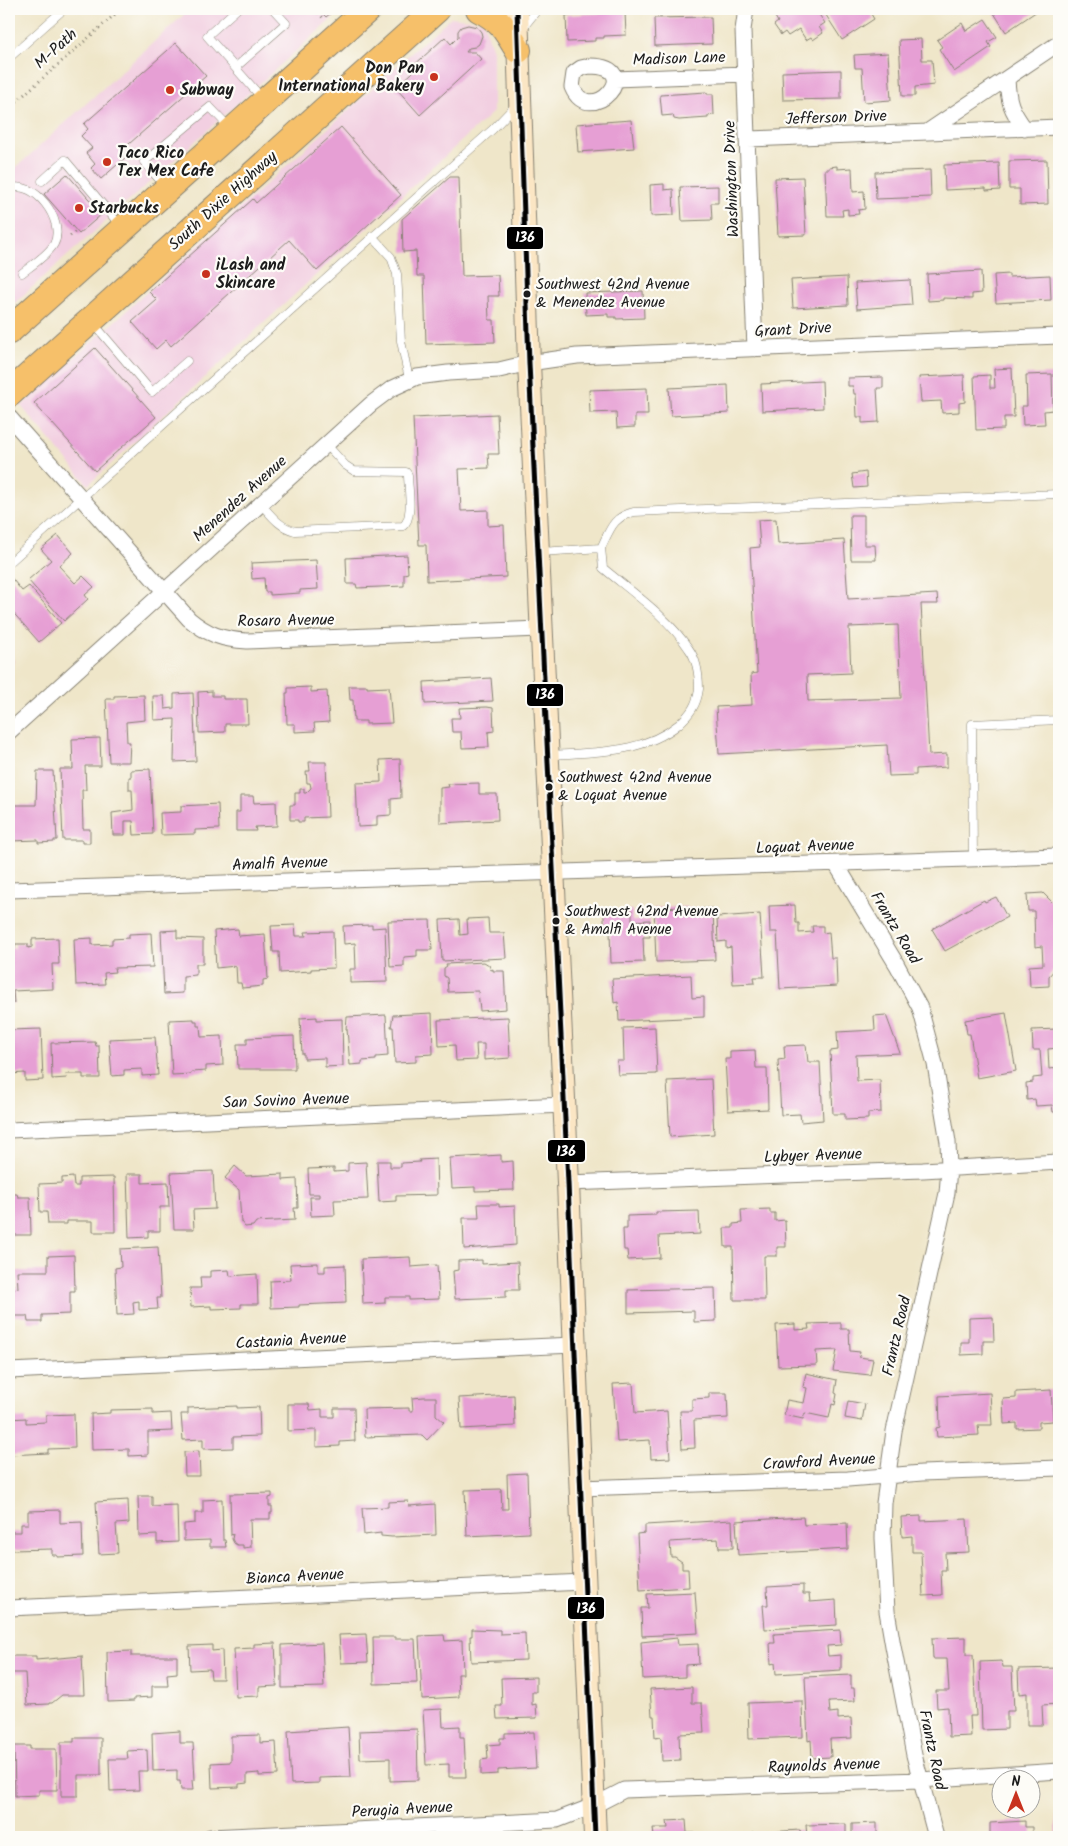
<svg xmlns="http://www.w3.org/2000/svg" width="1068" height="1846" viewBox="0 0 1068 1846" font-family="Kalam,sans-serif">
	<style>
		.built { fill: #f2cfe1 }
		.building { fill: #e69fd4; fill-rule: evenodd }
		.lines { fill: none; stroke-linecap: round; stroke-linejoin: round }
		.service-casing { stroke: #868172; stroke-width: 9 }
		.minor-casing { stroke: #868172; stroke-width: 17 }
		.secondary-casing { stroke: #868172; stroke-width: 24 }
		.trunk-casing { stroke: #868172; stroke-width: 28 }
		.path { stroke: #868172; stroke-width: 3; stroke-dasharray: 1 4; stroke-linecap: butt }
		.service { stroke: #fff; stroke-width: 8 }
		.minor { stroke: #fff; stroke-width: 15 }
		.secondary { stroke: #fbe6c4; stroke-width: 22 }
		.trunk { stroke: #f6c06b; stroke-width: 26 }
		.bus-1-casing { stroke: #fdfcf7; stroke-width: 9 }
		.bus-1 { stroke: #000; stroke-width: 5 }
		.poi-dot { fill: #c8321e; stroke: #fdfcf7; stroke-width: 2 }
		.bus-dot { fill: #1c1c1c; stroke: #fdfcf7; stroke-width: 2 }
		.labels { text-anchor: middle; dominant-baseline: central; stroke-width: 4.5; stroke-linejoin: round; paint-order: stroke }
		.bus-label { font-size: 15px; fill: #1c1c1c; stroke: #fdfcf7; text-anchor: start }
		.street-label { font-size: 16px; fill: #1c1c1c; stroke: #fdfcf7 }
		.poi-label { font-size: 16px; font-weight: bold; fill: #1c1c1c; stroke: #fdfcf7; text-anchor: start }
		.line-badge { stroke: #fdfcf7; stroke-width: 2 }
		.badge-label { font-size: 14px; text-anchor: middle; font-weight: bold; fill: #fff }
	</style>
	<rect width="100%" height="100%" fill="#fdfcf7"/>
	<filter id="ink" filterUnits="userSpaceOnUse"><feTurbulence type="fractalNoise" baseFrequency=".02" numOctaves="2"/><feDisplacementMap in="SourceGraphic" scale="10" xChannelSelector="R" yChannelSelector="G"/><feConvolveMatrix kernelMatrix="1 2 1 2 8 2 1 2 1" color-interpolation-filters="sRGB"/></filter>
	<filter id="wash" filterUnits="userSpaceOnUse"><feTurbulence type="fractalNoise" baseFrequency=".0096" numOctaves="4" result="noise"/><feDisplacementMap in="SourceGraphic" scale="20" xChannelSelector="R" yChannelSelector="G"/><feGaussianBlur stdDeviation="1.12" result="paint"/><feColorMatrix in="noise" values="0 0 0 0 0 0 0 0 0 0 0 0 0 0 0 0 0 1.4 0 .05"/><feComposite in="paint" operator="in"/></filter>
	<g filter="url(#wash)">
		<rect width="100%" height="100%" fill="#efe6c9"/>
		<!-- built -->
		<path class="built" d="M190,9H343L9,308V174Z
			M451,17L483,21L493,50V112L88,485L21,406Z"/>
		<g id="blocks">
			<!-- building -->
			<path class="building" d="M318,9H336L326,17Z
				M784,9H815L825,23L819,27L823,33L813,40L811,37L806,40L799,29L788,36L785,32L781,35L774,25L778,22L774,15Z
				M822,9H868L874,19L842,40Z
				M993,9H1040L1006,32L992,10Z
				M625,12L626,35L604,36V38H595V41L567,42L566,15Z
				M711,17L712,44L655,46L654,18Z
				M985,19L997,37L988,42L991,47L954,72L939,49L942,47L937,40L962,23L966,31Z
				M468,25L477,27L481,32L482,36L479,44L475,47L469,48L466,52H475L481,59L420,115L396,88L413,72L410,69L445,37L451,44L458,37V31L461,27Z
				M921,39L922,60H932L934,85L915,87V96H902L899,40Z
				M176,43L206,76L121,151L126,157L101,179L91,168L95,164L86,153L92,148L81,136L88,129L84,124Z
				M888,53L891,100L864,102L862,68H855L854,55Z
				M841,70V99L783,100L782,72Z
				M706,92L707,94H713L714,115L708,116V118L679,120L674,119L673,115L662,116L660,95Z
				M631,120L634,148L578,152L576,124Z
				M341,127L401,195L317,271L289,240L171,346L166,340L156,349L132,322L157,300L149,292L253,199L256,203Z
				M1047,160L1048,204L1020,205V189H1009V161Z
				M999,163L1000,190L986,191V188L945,190L944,165Z
				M837,166V169L852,168L853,192L864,191L865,209L858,210L859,214L848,215V209L842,210L843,216H827L825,169H829V167Z
				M930,170L931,197L876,199L875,172Z
				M67,174L102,214L79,234L44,194Z
				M450,177H459L462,276L498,275L499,296H488L489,320H494L495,342L426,344L424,276H417L416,251L403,252L402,219Z
				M803,177L806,235L778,236L775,178Z
				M664,184V190L673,189L674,215L651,216L650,185Z
				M718,186V203H711L712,220L682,221L680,187Z
				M981,271L982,293L972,294V299L943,298V300L928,301L927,274Z
				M1009,274V277L1050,275L1051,300L996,303L994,275Z
				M847,277L848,305L793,308L791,280Z
				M910,280L912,305L857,309L855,283Z
				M643,291L644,318L616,319V317H608V314L586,315L585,293Z
				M95,348L156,417L95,471L34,403Z
				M1012,368L1014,417H1004V429L976,430L974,376L990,375V388H995L994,369Z
				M1052,374L1053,410L1044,411L1045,424L1023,425L1022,406H1027L1026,375Z
				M964,375L965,402L959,403V412L942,413L941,401L921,402L919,377Z
				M883,377V388H877L879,422L862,423V417H857L856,394H854L853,386H848V378Z
				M822,381L823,408L762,411L761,384Z
				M728,385L729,413L671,416L669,388Z
				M647,388L648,415H635V427L617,428L616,412L590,413L589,390Z
				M497,414L499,454H488L489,468L459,469L461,511L488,510V526L504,525L506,577L427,581L426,545H419L413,418Z
				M866,472L867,487L854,488L852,474Z
				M850,515H864V545H875L876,560H851Z
				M776,519L778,544L844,540L848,599L937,594L938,604H921L929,755L947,754V767L916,769V775L889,776L887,745L719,754L716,707L752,705L751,674L757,673L750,548L760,547L758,520ZM898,625L901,698L808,701L807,675L851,673L849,627Z
				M58,535L73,553L59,566L75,583L83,576L94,587L85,595L88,599L64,621L28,580L51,560L41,549Z
				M407,555L408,573L404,574V586L357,588L356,584H347L346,558Z
				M316,560L318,589L300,590V593L270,595V592H265L264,578L252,579L251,563Z
				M9,575L22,591L29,586L61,623L39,642L9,608Z
				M9,655L14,661L9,666Z
				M491,678L493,701L425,704L424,682Z
				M349,686H367V688L389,687L392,723L366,724V721H354L353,700H350Z
				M311,687V692L327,691L329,722L314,723L315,731L295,732V724H287L286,693H288V688Z
				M212,691V696H223V699H247L248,724H225V732L199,733L198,692Z
				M193,693L196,761L174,762L175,719L154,720L153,696H164L165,709L174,708V694Z
				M144,695L145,720L126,722L127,742H130L129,762H109L106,699H114V696Z
				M487,707L493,708L494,731L488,732L489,747L462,748L461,732H452L451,718H460L459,708Z
				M100,738L101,766H85L86,790H82L83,829H90V843H82V840H63L60,769H73L72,739Z
				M400,759L401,798L391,799V815L377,816V826L358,827L356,783L381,782L380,760Z
				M309,762H326L328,817L304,818V822H298V820H290V805H295V793H300V789H304V793H306L311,788L310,783H307L306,771H310Z
				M150,769L153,834L134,835L133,821H125V835H113L112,813L133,810L132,790H129V777H131V770Z
				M37,771H53L57,840H54V842L38,843V840L11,841V844H9V805H36Z
				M479,783V794H497L498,820L440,823V788L449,787L448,784Z
				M240,796H253L254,803L276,802L277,826L255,827L256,831H236V812H240Z
				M218,804L219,829L195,830V834L161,835L160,813L181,812V806Z
				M1043,893L1058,908L1059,969H1055L1049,976V986L1030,987L1029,966L1043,965L1042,946L1035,947L1034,911H1028L1027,894Z
				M996,897L1007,917L945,951L932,929L984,900L985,902Z
				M795,905L796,923H799V933L813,932L812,926H823V933L829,932L831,958H836L837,986L780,989L777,932H770L769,906Z
				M688,907V909L713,908L715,960L656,962L654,908Z
				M632,910V921L650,920V937H643L644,962L611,963L610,931H604V911Z
				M760,914L764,977H754L755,983L733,984L731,947L726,948V941L718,942L717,917Z
				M488,918L489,933H504L506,958L442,961L440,920L459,919L460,935L468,934L467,919Z
				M430,920L432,950H417V956L404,957V966L390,967L388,921Z
				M295,925L296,936H306L305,932L333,931L334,968L311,969V971L280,973L279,952H273L271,926Z
				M372,925V928L385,927L387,982L350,983V969H356L355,943L344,944L343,926Z
				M238,929L239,936L265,934L268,979L263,980V986L242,988L241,983H237L236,966L216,968L214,931Z
				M177,930V938L203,939V964H196V975L183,976V993L164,994L161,931Z
				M151,933L153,967L114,968L115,972L104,973L105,984L76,985L74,939L92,938V945L112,944V939L129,938V934Z
				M58,938L59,964H52L53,989L13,991L14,1003L9,1004V943H11V948H15V944H28V948L32,947V939Z
				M484,962L489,965L491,970L493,969V971H504L506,1009L480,1011L478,991L448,992L447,978L444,976V968L447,966L446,964Z
				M691,975L692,998L704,997V1017L619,1021L618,1002L614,1003L612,979Z
				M432,1013L433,1054L416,1055V1062L395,1063L393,1027H391L393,1015Z
				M1006,1013L1016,1071L977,1078L970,1034H967L965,1020Z
				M386,1015L388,1056L376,1057V1060L362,1061V1064L350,1065L347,1029H346L347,1017Z
				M886,1015L900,1053L856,1055L857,1081L880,1080L881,1112L868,1113V1119L845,1120V1114H833L830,1051L838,1050L837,1032L875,1030L874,1016Z
				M317,1017V1020L342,1019L343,1066L325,1067V1058L304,1059V1054H302L300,1018Z
				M508,1017L510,1058L484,1060V1044H476L477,1060L456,1061L455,1045L439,1046L438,1020Z
				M194,1019V1021H197V1026H200L201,1037L222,1036L223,1065L206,1066V1071L191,1072V1074L172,1075L169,1020Z
				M655,1027L657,1074L618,1075L617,1061H624L623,1028Z
				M41,1029L43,1080L25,1081V1073L9,1074V1030Z
				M1058,1029V1048L1048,1049L1049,1069L1059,1068V1112H1053L1052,1105L1036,1106L1035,1099L1027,1100L1026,1083L1033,1082V1078L1042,1077L1040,1050H1033L1032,1030Z
				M294,1036L295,1069H238L237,1044H247V1038Z
				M155,1037L158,1075L142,1076V1069L124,1070V1075L112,1076L109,1039Z
				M95,1042L96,1046H99L100,1078H83V1074H66L67,1078L52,1079L51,1043Z
				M806,1045L808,1062H820L823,1120L801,1122L800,1114L781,1115L778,1060L785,1059L784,1046Z
				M755,1050L756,1068H767L768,1109L728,1111L725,1059H730V1051Z
				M711,1079L714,1134L670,1137L667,1081Z
				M501,1155V1162L513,1161L514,1190L475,1191V1187L452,1188L450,1158Z
				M436,1159L437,1195L396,1196V1201L379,1202L377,1161H390V1167H401V1163L420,1162L419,1160Z
				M366,1162L368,1199L334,1200L335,1215L311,1216L310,1197H319V1194H309L308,1169L334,1168V1172L348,1171V1163Z
				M235,1166L246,1176L283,1174V1180L297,1179L298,1208H294L295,1220L256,1222L253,1226L245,1227L241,1222L239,1190L225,1178Z
				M213,1171L215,1209L193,1210L194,1229H174L171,1173Z
				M127,1174H142V1183L168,1182L169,1207H160V1231H148V1237L129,1238Z
				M73,1177L74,1186H79V1178L114,1177L115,1232H93V1221H67V1224H48L47,1212H40L39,1184L62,1183V1178Z
				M9,1194H17L18,1197H30L31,1235H10L9,1233Z
				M478,1204H499V1207L515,1206L516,1245L464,1249L463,1218H479Z
				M770,1209V1213H775V1221L785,1220L786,1247H777V1256H764L765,1300H734L733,1247H725L724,1228H733V1224L742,1223L741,1210Z
				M699,1211L700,1234L659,1236L660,1258L628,1260L627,1250H624L623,1229H627V1216L656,1215V1212Z
				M158,1247L161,1298H157L158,1309L139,1310V1301L133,1302L134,1314L117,1315L115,1268L121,1267L120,1249Z
				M74,1255L75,1291H70V1314L42,1315V1322H28L27,1316H13V1322H9V1284H13L14,1289L18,1288L17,1271H48V1256Z
				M410,1257L411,1267L437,1265L439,1299L409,1300V1297H385V1303L363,1304L361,1259Z
				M482,1260V1264L518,1262L519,1290H506V1297L455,1299L453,1271L458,1270V1261Z
				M318,1263V1272H325V1266L345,1265L346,1303L299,1305V1307L271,1308L270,1281L291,1280L290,1264Z
				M229,1270L230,1276L257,1274L258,1304H241V1308L211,1309V1306L191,1307L190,1288H201L200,1277H210V1271Z
				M715,1288L716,1321L694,1322V1311L628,1313V1290Z
				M993,1317L994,1341H983V1354L961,1355V1342H969V1318Z
				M841,1323V1329H849L850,1351L860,1352L859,1357L873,1359L870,1375L833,1371L837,1350L816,1351L817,1365L778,1366L776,1325L795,1324V1330L809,1329L808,1324Z
				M806,1373L837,1380L835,1393L837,1394L835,1405L832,1404L829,1418L805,1413L803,1419L784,1415L787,1400L804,1403L807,1388L803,1387Z
				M633,1383L635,1413L667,1411L670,1458L651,1459L650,1440L617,1442L613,1384Z
				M1051,1390L1053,1421L1039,1422V1428L1017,1429V1423L1004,1424L1003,1399L1016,1398V1392Z
				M709,1393H727L728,1418L694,1420L695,1448L682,1449L680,1411H692V1399L709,1398Z
				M990,1393L992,1425H978L979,1435L937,1437L936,1428L940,1427L939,1396Z
				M514,1395L515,1426L461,1429L459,1398Z
				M424,1397H436V1415L444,1422L427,1440L422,1435L365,1437L364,1409L409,1408V1411H413L412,1398Z
				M848,1401L865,1404L862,1421L845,1418Z
				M288,1404H309L310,1410L322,1409V1417H334V1408H354L355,1441L340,1442V1446L316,1447V1430L288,1431Z
				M237,1406V1408L259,1407L260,1436L233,1437V1448L203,1449V1439L183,1440L181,1414H188V1408Z
				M153,1409V1414L171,1413L172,1431L148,1432V1455L129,1456V1449L92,1450L91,1414L110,1413V1410Z
				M74,1414L75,1448L48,1449V1453L9,1455V1419L26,1418V1423L46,1422V1415Z
				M199,1451L200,1476H185L184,1452Z
				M527,1473L529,1533L467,1536L465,1490L501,1489L502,1509H508L507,1474Z
				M272,1493V1497L269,1498V1506H272V1513H270V1519H250L251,1547L243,1548V1545H237L234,1543L232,1539L233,1534L231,1535L230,1494Z
				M138,1496H152V1506L177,1505L178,1542L157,1543V1535L139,1536Z
				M222,1499L223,1540H225L226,1547H210V1540L184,1541V1524L195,1523V1513H203V1500Z
				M128,1500L129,1523L116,1524L118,1553L99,1554L96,1502Z
				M408,1501L409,1506L435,1504L436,1535L392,1537L381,1536V1533L364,1535L362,1508L388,1507V1502Z
				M60,1510V1523L82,1522L83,1556L57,1557V1555H52V1549L12,1550V1532H21V1524H28V1511Z
				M921,1516V1521L967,1519L969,1552L945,1553L946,1570H941L942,1595L923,1596L921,1552H912V1536L902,1537L901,1517Z
				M803,1517L804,1525L847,1523L848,1549L738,1555L736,1521Z
				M732,1520L733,1548H719L718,1539L670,1542L671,1557H675L682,1562V1569H688L689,1587L640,1590L637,1534L645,1533V1525Z
				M803,1585V1594H809L810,1602L836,1600L837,1625L765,1629L763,1605H768L767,1587Z
				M695,1592L698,1633L642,1636L641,1608H648L647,1594Z
				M472,1629L500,1630V1634L525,1633L526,1660L471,1662L470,1636H472Z
				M840,1630L841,1645L827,1646L828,1656L841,1655V1670L776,1674L775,1663L771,1664L770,1643H775L774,1634Z
				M366,1634L368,1662L341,1663L339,1635Z
				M444,1635L445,1641L462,1640L463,1674H458L459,1697L422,1699L419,1636Z
				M373,1637H395V1639H415L417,1683L374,1684Z
				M966,1637V1655H973L976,1716H970L971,1736L949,1737L948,1707L937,1708L936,1691H949L947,1659H933L932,1638Z
				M677,1638L678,1645L698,1644L699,1664L685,1665V1677L643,1679L641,1642Z
				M275,1643L277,1686L259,1687V1696L236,1697L234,1649L254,1648V1644Z
				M322,1643L324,1687L282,1688V1645Z
				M212,1645V1651L222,1650L223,1679H211L210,1669L190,1670L189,1646Z
				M131,1651V1656H177V1673L167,1674L168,1686H152V1697L134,1698V1701L108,1702L107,1652Z
				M11,1656H36V1660L82,1656L84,1695H62L52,1703H49V1704L27,1705L25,1673H12Z
				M1002,1661L1003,1667H1012L1014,1711H1007V1729L982,1730L980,1662Z
				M1059,1668V1704L1042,1705L1043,1725H1027V1693L1019,1694L1018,1669Z
				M851,1675V1688H854L855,1701L829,1702L830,1713L838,1712V1719L851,1718L852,1738L830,1739L831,1757L812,1758L811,1740L808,1741L805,1677Z
				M536,1677V1692H532V1705L536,1704L537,1718L497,1719L496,1706H502L501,1678Z
				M692,1687V1703H702L704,1733L679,1734L680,1760L662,1761L661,1737L655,1738L654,1716H652L650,1689Z
				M802,1701L803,1737L749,1739L748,1703Z
				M442,1709L443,1727L460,1726V1737H464L466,1777H449V1764L426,1765L423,1710Z
				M348,1727L351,1777L319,1778V1783L291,1784L288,1731Z
				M417,1729L418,1780L390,1781V1758L360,1759L359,1731Z
				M180,1731V1743H193L195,1780H192L193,1790H181L180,1781H177V1770L153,1771L152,1733Z
				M534,1732L536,1768L498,1770V1774L481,1775V1760L488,1759L487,1745L500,1744V1738H505V1733Z
				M260,1735V1743L276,1742L278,1775L259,1776V1773L247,1774V1783L239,1784V1787L212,1788L211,1763L231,1762V1736Z
				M74,1738H101V1775H78V1796H61V1742H74Z
				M14,1746H30V1749H56L57,1790H39V1795L15,1796Z
				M147,1750L148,1771H138L139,1790L110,1791L109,1759H128L127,1751Z
				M1056,1816H1059V1837H1057Z
				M686,1820L687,1833H698V1837H654L653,1828H668L667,1821Z
				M1025,1821V1827H1032V1837H990V1823Z
				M877,1823V1837H852V1824Z
				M846,1824V1837H807L806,1825Z
				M800,1830L801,1837H753V1833Z"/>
		</g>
	</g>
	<g filter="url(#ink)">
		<use href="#blocks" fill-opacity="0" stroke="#868172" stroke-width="1"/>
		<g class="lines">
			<!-- service casing -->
			<g class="service-casing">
				<path id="service" d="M237,9L207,36L262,98
					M522,29L538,9
					M9,58L64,9
					M236,67L286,23L273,9
					M42,181L65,160L120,225
					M164,185L144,162L210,107L231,129
					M9,189C34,178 66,221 54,244C49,254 31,266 22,273
					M372,236L391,257L397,274L401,341L409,379
					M94,324L152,392L187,361
					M261,504C271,515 279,527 295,531L403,526C414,518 408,488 408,475L406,472L354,471L345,465L326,444
					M541,552L601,548C610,530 612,517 634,512L1059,494
					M9,563L493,129L515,106
					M551,755C594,752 643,754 679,724C690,714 697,705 699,689C699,676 697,660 689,649C667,616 633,593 603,568L601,548
					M973,859L972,724L1059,720"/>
			</g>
			<!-- minor casing -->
			<g class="minor-casing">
				<path id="minor" d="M746,9L743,30L755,349
					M590,66C648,66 590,130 572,87L574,73L581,68Z
					M1007,78C1008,102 1011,110 1025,129
					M615,79L745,74
					M927,132L1059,43
					M748,139L1059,127
					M9,417L189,619C207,634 223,640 247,641L540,629
					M9,732L371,404L391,389L417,377L448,373L499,370L529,363L577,356L1059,336
					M836,864L897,965L920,1008L935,1064L948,1142L949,1168L947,1193L894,1431L884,1503L883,1538L887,1611L893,1646L914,1755L936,1837
					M9,890L1059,856
					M9,1130L564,1105
					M568,1183L923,1170L1059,1162
					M9,1371L574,1345
					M580,1488L848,1479L922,1473L1059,1468
					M9,1608L584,1582
					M210,1837L557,1820L593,1806L624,1790L920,1780L1059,1771"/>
			</g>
			<!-- secondary casing -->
			<g class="secondary-casing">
				<path id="secondary" d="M517,9L529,363L568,1183L595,1837"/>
			</g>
			<!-- trunk casing -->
			<g class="trunk-casing">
				<path id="trunk" d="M479,9C501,20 506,30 518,50
					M9,331L368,9
					M9,394L437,9"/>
			</g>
			<!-- path -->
			<path class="path" d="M315,9L325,20
				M9,108L121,9
				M70,236L76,231"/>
			<!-- service -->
			<use href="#service" class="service"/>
			<!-- minor -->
			<use href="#minor" class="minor"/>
			<!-- secondary -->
			<use href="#secondary" class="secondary"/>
			<!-- trunk -->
			<use href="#trunk" class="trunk"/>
			<!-- bus-1 casing -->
			<g class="bus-1-casing">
				<path id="bus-1" d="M517,9L529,363L568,1183L595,1837"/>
			</g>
			<!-- bus-1 -->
			<use href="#bus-1" class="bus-1"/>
		</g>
	</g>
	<!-- markers -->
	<g class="poi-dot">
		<circle cx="434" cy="77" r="5"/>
		<circle cx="170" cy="90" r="5"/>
		<circle cx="107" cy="162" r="5"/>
		<circle cx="79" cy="208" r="5"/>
		<circle cx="206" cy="274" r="5"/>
	</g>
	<g class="bus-dot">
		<circle cx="527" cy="294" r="4.5"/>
		<circle cx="549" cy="787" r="4.5"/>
		<circle cx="556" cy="921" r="4.5"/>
	</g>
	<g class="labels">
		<!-- bus labels -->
		<g class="bus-label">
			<text x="536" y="285">Southwest 42nd Avenue<tspan x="536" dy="18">&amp; Menendez Avenue</tspan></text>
			<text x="558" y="778">Southwest 42nd Avenue<tspan x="558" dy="18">&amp; Loquat Avenue</tspan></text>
			<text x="565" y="912">Southwest 42nd Avenue<tspan x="565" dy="18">&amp; Amalfi Avenue</tspan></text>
		</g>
		<!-- street labels -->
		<g class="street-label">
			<text transform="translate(56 49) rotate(-42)">M-Path</text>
			<text transform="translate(679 59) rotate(-2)">Madison Lane</text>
			<text transform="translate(836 118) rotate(-2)">Jefferson Drive</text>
			<text transform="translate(732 179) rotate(-92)">Washington Drive</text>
			<text transform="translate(223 201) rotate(-42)">South Dixie Highway</text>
			<text transform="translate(793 330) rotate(-3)">Grant Drive</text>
			<text transform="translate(240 499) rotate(-42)">Menendez Avenue</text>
			<text transform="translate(286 621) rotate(-1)">Rosaro Avenue</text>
			<text transform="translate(805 847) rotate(-2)">Loquat Avenue</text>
			<text transform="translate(280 864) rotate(-2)">Amalfi Avenue</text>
			<text transform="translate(895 928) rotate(59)">Frantz Road</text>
			<text transform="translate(286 1101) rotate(-2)">San Sovino Avenue</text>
			<text transform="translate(813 1156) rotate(-2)">Lybyer Avenue</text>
			<text transform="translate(897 1336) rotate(-77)">Frantz Road</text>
			<text transform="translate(291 1341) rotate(-3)">Castania Avenue</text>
			<text transform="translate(819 1462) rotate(-3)">Crawford Avenue</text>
			<text transform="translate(295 1577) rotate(-3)">Bianca Avenue</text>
			<text transform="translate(932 1750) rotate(78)">Frantz Road</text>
			<text transform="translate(824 1766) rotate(-2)">Raynolds Avenue</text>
			<text transform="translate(402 1810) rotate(-3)">Perugia Avenue</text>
		</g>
		<!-- poi labels -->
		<g class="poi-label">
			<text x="424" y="68" text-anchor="end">Don Pan<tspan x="424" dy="18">International Bakery</tspan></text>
			<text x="180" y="90">Subway</text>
			<text x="117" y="153">Taco Rico<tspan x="117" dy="18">Tex Mex Cafe</tspan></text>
			<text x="89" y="208">Starbucks</text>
			<text x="216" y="265">iLash and<tspan x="216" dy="18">Skincare</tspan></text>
		</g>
	</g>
	<g class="line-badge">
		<rect x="506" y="226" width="38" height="24" rx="5" fill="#000"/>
		<rect x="526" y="683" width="38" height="24" rx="5" fill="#000"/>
		<rect x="547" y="1139" width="39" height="24" rx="5" fill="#000"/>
		<rect x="567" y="1596" width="38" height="24" rx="5" fill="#000"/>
	</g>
	<g class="badge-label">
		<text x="525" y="242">136</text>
		<text x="545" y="699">136</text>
		<text x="566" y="1156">136</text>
		<text x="586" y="1613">136</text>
	</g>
	<!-- margin -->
	<rect width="1068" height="1846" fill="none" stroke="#fdfcf7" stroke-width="30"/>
	<!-- north arrow -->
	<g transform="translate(1016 1794)"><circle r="24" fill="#fdfcf7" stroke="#a3a29f"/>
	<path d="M0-4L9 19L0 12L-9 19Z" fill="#c8321e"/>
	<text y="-8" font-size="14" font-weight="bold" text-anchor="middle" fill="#1c1c1c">N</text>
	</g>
</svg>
